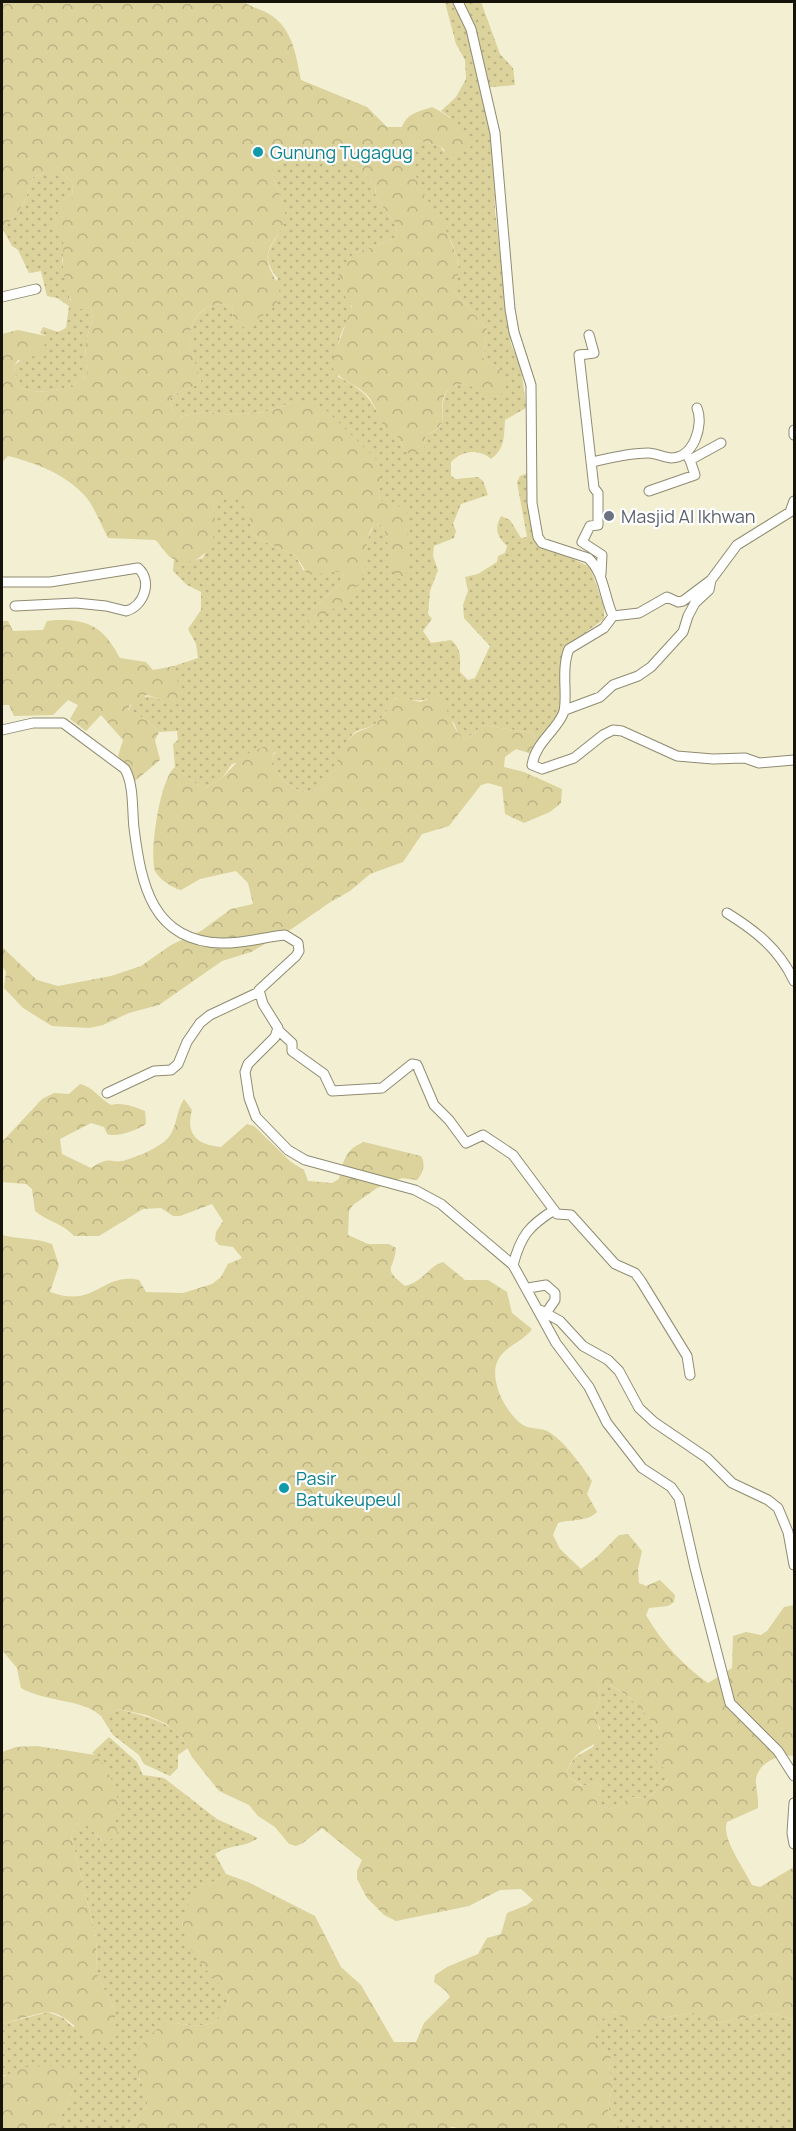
<svg xmlns="http://www.w3.org/2000/svg" width="796" height="2131" viewBox="0 0 796 2131" font-family="Manrope,sans-serif">
	<style>
		.grass { fill: url(#grass-dots) }
		.forest { fill: url(#forest-crowns); fill-rule: evenodd }
		.lines { fill: none; stroke-linecap: round; stroke-linejoin: round }
		.minor-casing { stroke: #8f8b71; stroke-width: 11 }
		.minor { stroke: #fff; stroke-width: 9 }
		.culture-dot { fill: #0f9aa8; stroke: #fff; stroke-width: 2 }
		.worship-dot { fill: #6b7280; stroke: #fff; stroke-width: 2 }
		.labels { text-anchor: middle; dominant-baseline: central; stroke-width: 4.5; stroke-linejoin: round; paint-order: stroke }
		.culture-label { font-size: 18px; fill: #0d838f; stroke: #fff; text-anchor: start }
		.worship-label { font-size: 18px; fill: #5b616d; stroke: #fff; text-anchor: start }
	</style>
	<defs>
		<pattern id="grass-dots" width="8" height="8" patternUnits="userSpaceOnUse" patternTransform="scale(1.5)"><rect width="8" height="8" fill="#dbd29c"/><path d="M2 2h.1M6 6h.1" fill="none" stroke="#bbb385" stroke-width="1.8" stroke-linecap="round"/></pattern>
		<pattern id="forest-crowns" width="20" height="18" patternUnits="userSpaceOnUse" patternTransform="scale(1.5)"><rect width="20" height="18" fill="#dbd29c"/><path d="M2 6a3 3 0 1 1 6 0M12 15a3 3 0 1 1 6 0" fill="none" stroke="#bbb385"/></pattern>
	</defs>
	<rect width="100%" height="100%" fill="#f3efd2"/>
	<!-- grass -->
	<path class="grass" d="M445,2H481L500,54L513,68L515,85L491,87L482,95L494,148L495,211L511,344L521,368L526,405V408L505,420C504,436 505,449 491,459C478,448 462,451 451,462V476L456,479L478,477L483,481L488,495L461,504L453,524L456,531L454,538L434,546L433,556L438,570L430,591L428,614L432,619L423,631L431,643L451,640C462,649 460,658 460,672L468,680L475,678L490,646L464,618L463,605L468,591L465,577L478,574L497,562L498,556L505,553L507,546C497,536 494,529 501,516L510,520L521,538L527,537L517,482L520,476L528,473L538,542L590,567L604,607V619L574,641L562,658L560,711L538,741L532,733L483,725L465,740L459,736L454,723L427,699C416,703 406,697 394,699C389,708 383,718 375,724C369,729 360,728 354,733C335,751 332,805 296,789C282,783 275,771 272,757L276,752L232,764L222,778L203,789L175,767L173,744L178,740L177,731L159,732L145,719L128,711C131,704 133,703 139,700C153,690 161,705 176,704L174,666L198,658L196,644L188,629L201,610V592L187,585L173,571L174,559L190,561L203,558L215,528L213,504L234,495L248,511L253,533L257,538L296,556L303,570L343,571L344,578L340,584L307,614L363,575L366,543L374,524L381,525C393,541 384,558 399,579H406L405,509L382,502L378,493L380,472L291,403L265,412L234,415L207,412L178,417L173,413L170,398C177,391 192,389 201,382C198,369 190,354 190,340C188,317 211,297 233,307L232,321L278,279C254,249 281,244 284,216C286,200 271,184 273,167L305,151L328,163L342,161L348,163L365,173L375,185L376,198L397,225L395,238L353,254L350,300C355,315 344,323 340,337C336,349 338,365 338,377C366,391 373,400 385,429L396,434L406,452L423,450L426,435C457,424 432,406 451,386L465,384L471,386L502,371L483,358L487,329L453,290C453,280 460,273 458,263C454,236 434,216 422,192C416,179 413,166 405,154L408,148L420,141L440,146L444,152L450,117L441,111L456,97L466,79L465,60L456,44Z
		M47,172H61L72,182L73,197L60,233L66,246L62,260L70,300L91,309L93,316L85,345L87,374C75,390 33,398 17,385L14,366L46,336L40,333L43,327L58,332L66,328L69,306L57,298L47,296L41,271L29,273L18,250L12,246L2,228L12,220L24,203L33,177Z
		M603,1683C627,1690 655,1719 663,1742L655,1753L668,1772V1779L652,1795L645,1798L631,1797L612,1809L598,1806L597,1800L602,1787L597,1782L583,1786L570,1778L567,1771L574,1758L593,1747L600,1728L594,1715L600,1701L598,1687Z
		M118,1709C147,1717 173,1720 188,1748L178,1755V1768L170,1776L144,1764L139,1755L113,1735L101,1716Z
		M109,1737L137,1762L143,1775L164,1778L217,1819L258,1838C245,1848 228,1844 215,1854L226,1874C203,1887 190,1897 182,1924L202,1965L222,1986L229,1998C223,2033 195,2026 168,2022L139,2079L148,2092L147,2106L125,2129H55L72,2093L4,2075L2,2077V2024L48,2012L63,2018L73,2027L115,2011L97,1974L96,1937L71,1836L78,1823L86,1824L102,1841L114,1822L118,1808L95,1755L92,1753Z
		M613,2011C622,2015 628,2023 629,2033L648,2020L693,2013H700L719,2023L769,2013L794,2020V2129H621L608,2114L612,2085L609,2071L611,2057L592,2034L601,2020Z"/>
	<!-- forest -->
	<path class="forest" d="M2,2H244C251,7 261,9 269,14C293,28 296,56 301,80L367,107L387,127H402C407,113 418,112 432,107C448,115 467,128 471,147L451,155L440,146L420,141L408,148L405,154L412,166L423,193L444,225L457,257L459,271L453,290L487,329L483,358L502,371L505,385L504,393C488,398 478,389 465,384L451,386C430,407 458,423 426,435L423,450L412,455L406,452L396,434L389,435C379,422 378,406 366,394C353,382 340,382 331,365L352,306L344,295L338,271L353,254L395,238L397,225L376,198L375,185L365,173L348,163L342,161L328,163L305,151L273,167C271,183 283,196 285,212C287,228 271,239 268,254C264,279 301,291 260,317C251,323 246,329 235,328L232,321L233,307C210,297 188,317 190,341C191,354 198,369 201,382C192,389 177,391 170,398L173,413L178,417L207,412L234,415L265,412L291,403L307,402L327,411L376,459L381,472L378,493L382,502L405,508L408,522L406,579H399C384,564 393,541 381,525L374,524C364,539 367,556 363,574C360,590 325,619 309,622L307,614L340,584L344,578L343,571L308,575L296,556L257,538L253,533L248,511L234,496L213,504C214,512 216,521 215,528C213,551 193,572 170,557C164,552 161,544 155,540L108,538C101,525 95,508 86,497C66,474 36,463 8,456L2,462V334L18,330L46,336L44,349L26,361L18,360L14,366L17,385C33,398 75,390 87,374L85,345L93,316L91,309H76C67,295 64,279 63,263C62,248 68,240 54,228L60,204L73,197L72,182L61,172H47L33,177L24,203L12,220L2,228Z
		M56,620C90,619 104,628 120,658L146,662L153,670L174,666L182,699L176,705C164,705 158,696 146,695L141,703L130,705L128,710L145,719L159,732L155,740L160,760L135,781L118,756L123,740L101,715L86,731L70,719L78,705L68,700L53,715L14,716L9,705H2V621H8L13,631L43,630L47,621Z
		M435,697C451,705 450,730 465,740L483,725L532,733L538,741L532,754L516,749L505,757L504,767L524,772L562,789L561,803L550,812L524,823L505,814L502,787L488,783L481,785L449,826L422,834L403,862L370,874L350,891L329,903L293,928L251,952L222,961L159,1005L129,1013L103,1025L89,1028L52,1026L23,1008L4,988L6,972L2,965V947L37,980L58,986L111,976L141,966L171,945L201,931L231,909L253,904L248,883L236,871L200,879L181,890C172,888 159,879 155,871C149,853 160,778 175,767L203,789L222,778L244,755L270,744L278,745L272,757C275,771 282,783 296,789C331,804 334,755 351,737C358,729 368,730 375,724C383,718 389,708 394,699L403,698L420,702Z
		M80,1084C93,1087 99,1098 111,1105C122,1102 134,1107 145,1111L146,1124C137,1130 117,1138 107,1134L104,1127L91,1123L60,1139L62,1154L91,1168C112,1154 111,1165 126,1160C139,1156 159,1148 168,1138C177,1128 176,1111 184,1099L192,1110C185,1135 198,1145 221,1147L247,1124L254,1126L291,1162L304,1170L308,1181L332,1183L339,1179C343,1162 345,1149 364,1142L421,1156C426,1164 423,1173 417,1180L402,1178L377,1188L353,1205L349,1211L348,1235L368,1244H389L396,1248C394,1272 381,1266 405,1286C426,1280 427,1267 443,1262L465,1280H488L507,1292L512,1313L532,1329C523,1342 505,1346 498,1360C488,1379 506,1414 523,1425C531,1430 541,1427 549,1432C567,1444 580,1464 592,1481L587,1494L597,1512C587,1522 571,1519 558,1523L553,1535L560,1549L581,1569L598,1556L619,1535L628,1534L642,1551L638,1569L639,1583L646,1586L660,1580L675,1595L674,1602L668,1606L649,1608L646,1615C661,1641 683,1666 708,1683L732,1668L733,1636L746,1632L761,1635L767,1631L784,1607L794,1605V1756C781,1753 758,1762 756,1779C755,1787 759,1796 758,1808L727,1822C721,1838 744,1868 752,1885L760,1887L794,1867V2020L769,2013L719,2023L693,2013L648,2020L629,2034C628,2024 622,2015 613,2011L601,2020L593,2034L611,2057L609,2071L612,2085L608,2114L621,2129L473,2130L451,2127L450,2130L125,2129L147,2106C148,2091 146,2093 140,2080C128,2054 147,2034 168,2022C195,2026 223,2033 229,1998C222,1985 212,1977 203,1966C167,1923 182,1898 226,1874L248,1882L315,1916L341,1967L361,1985L394,2042H416L424,2023L450,1997L446,1991L434,1982L435,1975L447,1967L478,1954L487,1938L501,1934L507,1913L527,1905L533,1900L521,1889L500,1890L469,1906L396,1921L384,1915L367,1898L357,1879V1871L362,1860L322,1828L303,1843L296,1846L289,1844L275,1827L258,1816L249,1805L219,1791L192,1757L182,1738L165,1723L146,1715L118,1709L101,1716C83,1699 45,1702 21,1688L17,1668L2,1650V1235C21,1240 32,1237 52,1244L59,1265L50,1292C96,1309 102,1272 139,1280L146,1292L183,1293L212,1284L221,1277L228,1264L242,1258L233,1247L219,1245L215,1240L216,1232L223,1221L212,1204L180,1216H173L161,1208L143,1209L99,1236H74C64,1224 47,1221 35,1211L32,1189L26,1184L2,1182V1142L42,1099L54,1093L69,1094ZM603,1683C627,1689 655,1720 663,1742L655,1753L656,1761L668,1772V1779L652,1795L645,1798L631,1797L612,1809L598,1806L597,1800L602,1787L597,1782L582,1786L570,1778L567,1771C569,1767 571,1761 574,1758C590,1740 610,1749 594,1715L600,1701L598,1687Z
		M37,1746L95,1755C107,1768 119,1789 118,1807C118,1821 113,1819 118,1835L105,1843L86,1825L78,1823L71,1836L96,1937L97,1974L115,2011V2029L106,2041C83,2043 70,2013 48,2012C41,2012 10,2022 2,2024V1752L16,1747Z
		M56,2066L69,2069L78,2080L55,2129H2V2077L26,2067Z"/>
	<g class="lines">
		<!-- minor casing -->
		<g class="minor-casing">
			<path id="minor" d="M458,2L471,29L495,133L510,309L514,332L531,385L532,503L538,537L542,543L588,558C604,572 604,597 613,616L604,628L569,649C560,671 569,700 563,714C555,732 536,742 532,765L542,769L574,758L603,735L613,730L622,731L677,756L713,759L745,758L759,763L794,760
				M2,297L36,289
				M589,335L594,353L579,355L594,488L598,493V525L590,526L582,542L602,555L601,574
				M794,430V435
				M688,457L690,460L721,443
				M592,462C610,458 629,453 648,453C655,453 663,457 671,458C694,458 704,425 697,408
				M649,491L695,475L690,460
				M2,582H50L138,568C153,581 144,606 126,611L106,606L76,603L15,606
				M613,616L639,613L667,597L678,602L683,601L711,580L737,545L790,512L794,501
				M565,710L600,697L613,685L638,676L651,667L683,632L688,616L695,603L709,590L711,580
				M2,730L33,723H63L125,769C134,785 132,810 134,828C141,884 152,941 221,943C242,944 264,937 285,935L298,943L299,951L296,956L259,990L263,1004L278,1028L275,1037L248,1064L245,1072L249,1098L256,1117L288,1150L305,1160L415,1190L441,1204L513,1265L556,1343L589,1387L607,1423L642,1468L671,1487L679,1498L695,1568L730,1703L778,1751L794,1776
				M727,913C756,931 779,949 794,981
				M278,1030L292,1043V1051L324,1074L332,1091L382,1088L412,1064L417,1065L434,1105L449,1120L466,1143L483,1135L513,1155L557,1214L571,1215L615,1264L635,1273L641,1281L687,1356L690,1375
				M107,1093L154,1071L171,1070L178,1064L187,1042L200,1023L210,1015L259,992
				M513,1265C521,1235 529,1226 554,1210
				M528,1288L546,1285L555,1293V1300L546,1313
				M540,1310L560,1321L583,1346L608,1360L619,1371L639,1408L654,1422L707,1458L732,1483L768,1500L778,1508L788,1532L794,1565
				M794,1803L792,1833L794,1844"/>
		</g>
		<!-- minor -->
		<use href="#minor" class="minor"/>
	</g>
	<!-- markers -->
	<g class="culture-dot">
		<circle cx="258" cy="152" r="6"/>
		<circle cx="284" cy="1488" r="6"/>
	</g>
	<circle class="worship-dot" cx="609" cy="516" r="6"/>
	<g class="labels">
		<!-- culture labels -->
		<g class="culture-label">
			<text x="270" y="152">Gunung Tugagug</text>
			<text x="296" y="1478">Pasir<tspan x="296" dy="21">Batukeupeul</tspan></text>
		</g>
		<!-- worship labels -->
		<g class="worship-label">
			<text x="621" y="516">Masjid Al Ikhwan</text>
		</g>
	</g>
	<!-- border -->
	<rect width="796" height="2131" fill="none" stroke="#16140a" stroke-width="6"/>
</svg>
